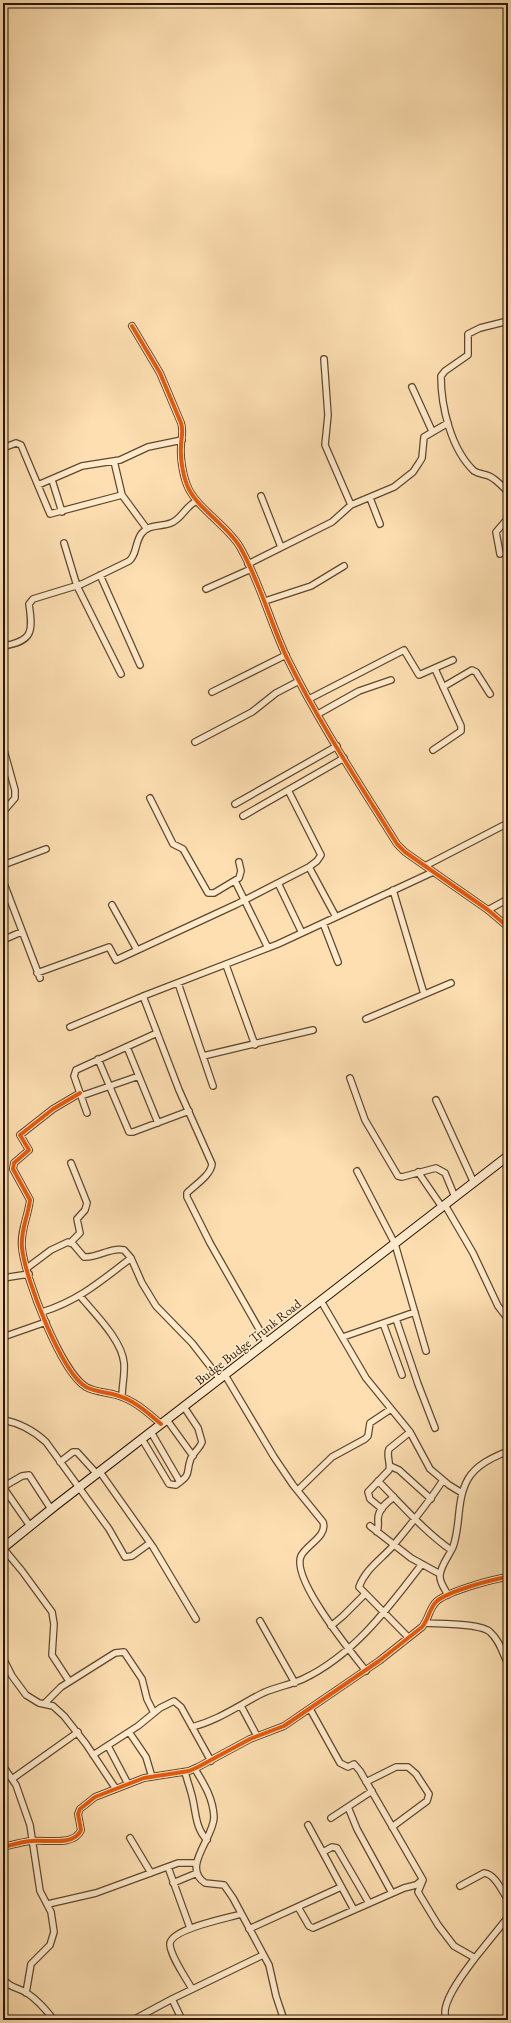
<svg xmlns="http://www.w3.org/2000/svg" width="511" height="2023" viewBox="0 0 511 2023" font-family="'EB Garamond',serif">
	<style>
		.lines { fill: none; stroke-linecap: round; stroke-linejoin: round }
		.street-casing { stroke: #5f482c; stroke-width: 8 }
		.secondary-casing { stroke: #2a1500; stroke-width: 10 }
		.street { stroke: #feeacc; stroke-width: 5.5 }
		.secondary { stroke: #feeacc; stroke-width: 8 }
		.cycleway-casing { stroke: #feeacc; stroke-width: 6 }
		.cycleway { stroke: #e8590c; stroke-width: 4 }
		.labels { text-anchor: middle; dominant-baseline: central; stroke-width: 3; stroke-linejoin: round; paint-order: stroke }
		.street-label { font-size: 13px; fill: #2a1500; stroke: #feeacc }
	</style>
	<rect width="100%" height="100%" fill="#fddfb1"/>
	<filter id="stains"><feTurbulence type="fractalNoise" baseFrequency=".005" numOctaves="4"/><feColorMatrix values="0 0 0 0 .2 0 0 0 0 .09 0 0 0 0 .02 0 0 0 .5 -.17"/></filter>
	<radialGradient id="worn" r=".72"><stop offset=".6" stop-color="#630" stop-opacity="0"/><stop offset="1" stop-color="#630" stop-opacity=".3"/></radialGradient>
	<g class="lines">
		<!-- street casing -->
		<g class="street-casing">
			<path id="street" d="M508,321L480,328L468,334V355L445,371L441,376C441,407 451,449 474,471C479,474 484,474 489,476C496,479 502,486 508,492
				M132,326L160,373L181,423C184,432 181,437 181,446C180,458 183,475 187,485C195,507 228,526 240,547C260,582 270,622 287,658C319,723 359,783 397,844L405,852L488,910L508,927
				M324,359L328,415L325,445L351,505
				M412,387L432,431
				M3,448L16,443L21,445L50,514L122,495L147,529
				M114,461L122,495
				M52,480L62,512
				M38,485L82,466L120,460L148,447L182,440
				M261,496L281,547
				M370,498L380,524
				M64,543L77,586L121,674
				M500,554L496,532L508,518
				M248,564L332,522L351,505L394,487L413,472L419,463L422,458L424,437L448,423
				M100,575L140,665
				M206,589L251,569
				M265,601L311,586L344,566
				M3,646C33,641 33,632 29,604L33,599L82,584L129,561C137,555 135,541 142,533C149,524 161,527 171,523C182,519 186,505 197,501
				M443,687L472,670L476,672L490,694
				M212,692L286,655
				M309,699L404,650L419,675L453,660
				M318,714L359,691L391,680
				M195,742L252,712L276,693L299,681
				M3,747L15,790V798L3,812
				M433,750L461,731V726L435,669
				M3,771L9,770
				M150,798L173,844L183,849L208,893H214L239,878L241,871L239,862
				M235,804L337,746
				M243,816L344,758
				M3,865L46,849
				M425,866L508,823
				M309,867L336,917
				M3,881L40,978
				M235,881L268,948
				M278,883L302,933
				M393,890L424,994
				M112,905L137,950
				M488,910L508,899
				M323,923L338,962
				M3,940L21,932
				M226,965L255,1045
				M37,973L109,947L116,960L237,904L309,867L317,861L321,855L288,790
				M178,983L213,1086
				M143,996L179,1090L212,1164C211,1175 195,1185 187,1193V1197L210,1243L267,1343
				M366,1019L451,983
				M70,1027L146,995L278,944L433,872
				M127,1047L158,1123
				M203,1056L313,1030
				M98,1059L129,1132H133L189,1111
				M350,1078L365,1120L398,1176L402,1177L436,1168L445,1173L455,1197
				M80,1093L53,1109L20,1135L29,1150L14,1163L13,1169L30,1200C28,1217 20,1231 22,1248C25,1278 61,1372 86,1387C95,1392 106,1392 116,1395C134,1400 147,1412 161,1424
				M81,1096L139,1076
				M436,1100L474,1183
				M87,1113L74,1076L76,1070L157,1033
				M357,1171L395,1244L426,1351
				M418,1172L442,1207
				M445,1205L473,1253L498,1306L508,1319
				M70,1243L80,1233L77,1219L85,1210L87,1203L71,1163
				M27,1268L51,1250L68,1242L73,1244L84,1257C98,1258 110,1247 124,1250L131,1258L142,1283L156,1306L192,1343L220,1379
				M3,1278L29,1274
				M80,1296C94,1313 122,1340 124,1363C125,1374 122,1386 122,1397
				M321,1301L366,1378L410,1432L430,1469L449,1485L462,1493
				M42,1312C78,1301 101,1281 131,1258
				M396,1319L418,1384L435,1428
				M383,1323L402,1375
				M3,1337L46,1322
				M343,1337L415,1312
				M225,1375L274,1457L293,1485L323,1522C328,1536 306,1545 301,1556C291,1579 351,1652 366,1671
				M3,1420C20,1423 33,1430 46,1442L109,1529L125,1557L132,1556L150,1543
				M167,1420L193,1456
				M151,1432L180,1482
				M142,1439L169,1484L176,1485C193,1473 185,1474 191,1458C194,1452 200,1448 202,1442L198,1428L184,1407
				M60,1462L73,1452H77L97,1474
				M390,1466L399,1470L431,1499
				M100,1472L153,1547L196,1619
				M378,1481C402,1505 424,1531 451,1550
				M3,1487L22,1476L29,1475L51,1509
				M3,1487L30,1526
				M298,1490L332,1457L365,1439L368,1436L370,1423L391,1409
				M382,1509L370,1499L368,1492L389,1470C391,1463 386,1456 389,1449L410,1432
				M370,1526L411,1558L440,1574
				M377,1532C379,1526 378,1524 378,1519C378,1509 387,1502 394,1497
				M3,1548L22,1571L52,1612L54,1624L52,1655L69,1681
				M448,1595C445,1589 439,1582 440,1575C441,1565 449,1556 453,1547C461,1525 456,1500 468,1479C477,1464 494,1457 508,1451
				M260,1621L295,1683
				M425,1623C439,1624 481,1623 490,1632C500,1641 502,1652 508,1664
				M331,1626L343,1616L365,1594
				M408,1637L359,1587C365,1570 380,1560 392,1547C410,1525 428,1504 443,1480
				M3,1658L12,1676L26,1695L39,1703L53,1706L64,1716L86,1744L116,1789
				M45,1703L61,1687L115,1653L124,1652L142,1679L147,1699L154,1713
				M241,1706L257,1736
				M310,1709L340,1763L348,1767L354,1764L360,1771L423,1880L418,1892L438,1925L454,1946L475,1958C466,1970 437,2006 447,2020
				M192,1727C219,1720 239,1705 263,1693C276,1687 290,1685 303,1679C354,1655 389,1607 422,1564
				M129,1732L146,1757L152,1777
				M108,1746L128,1784
				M93,1755L138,1726L160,1708L174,1701L181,1707L211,1761
				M3,1766L16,1785L30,1825L40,1891L51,1912L54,1932L50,1945L31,1964L26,1993
				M195,1769C204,1784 213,1798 214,1817C214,1838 181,1867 205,1883L224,1885L233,1898L269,1965L276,1996L284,2020
				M185,1772C187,1780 190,1788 192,1796C196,1811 195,1828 207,1840
				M12,1779L78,1732
				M366,1782L396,1767H408L416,1774L429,1794L427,1801L392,1827
				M348,1807L357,1829L392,1893
				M331,1818L372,1791
				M308,1825L354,1910
				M130,1838L151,1873
				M3,1847C12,1845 21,1842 31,1841C45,1839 74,1847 81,1830L78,1814L80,1809L95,1797L144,1778L189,1771L198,1767L250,1739L284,1726L379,1661L422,1627C429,1619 429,1608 437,1601C449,1591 493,1579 508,1577
				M323,1852L332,1847L337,1848L369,1903
				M168,1867L190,1928
				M173,1883L197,1873
				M460,1886L484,1873C495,1874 502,1891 508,1900
				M48,1904L96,1893L178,1863H196
				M298,1907L309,1926L313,1928L404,1888L416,1885L422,1880
				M249,1929L341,1887
				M475,1958L508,1917
				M3,1978C9,1988 17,1987 27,1993C38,2000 46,2010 54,2020
				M192,1989C186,1978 171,1957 170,1945C168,1929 229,1918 241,1914
				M172,1999L182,2020
				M133,2020L172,1999L263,1955"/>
		</g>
		<!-- secondary casing -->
		<g class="secondary-casing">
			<path id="secondary" d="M3,1548L55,1506L508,1156"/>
		</g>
		<!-- street -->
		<use href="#street" class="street"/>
		<!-- secondary -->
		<use href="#secondary" class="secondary"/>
		<!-- cycleway casing -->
		<g class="cycleway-casing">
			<path id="cycleway" d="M132,326L160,373L181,423C184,432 181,437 181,446C180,458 183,475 187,485C195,507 228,526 240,547C260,582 270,622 287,658C319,723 359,783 397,844L405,852L488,910L508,927
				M80,1093L53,1109L20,1135L29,1150L14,1163L13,1169L30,1200C28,1217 20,1231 22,1248C25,1278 61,1372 86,1387C95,1392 106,1392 116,1395C134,1400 147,1412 161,1424
				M3,1847C12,1845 21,1842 31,1841C45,1839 74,1847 81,1830L78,1814L80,1809L95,1797L144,1778L189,1771L198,1767L250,1739L284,1726L379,1661L422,1627C429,1619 429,1608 437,1601C449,1591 493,1579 508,1577"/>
		</g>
		<!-- cycleway -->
		<use href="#cycleway" class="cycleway"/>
	</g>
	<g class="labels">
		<!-- street labels -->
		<g class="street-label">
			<text transform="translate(248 1342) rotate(-38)">Budge Budge Trunk Road</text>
		</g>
	</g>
	<!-- margin -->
	<rect width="511" height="2023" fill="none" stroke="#fddfb1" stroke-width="16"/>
	<rect x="4" y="4" width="503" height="2015" fill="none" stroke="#2a1500" stroke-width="2"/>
	<rect x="8" y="8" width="495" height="2007" fill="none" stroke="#2a1500"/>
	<rect width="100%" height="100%" filter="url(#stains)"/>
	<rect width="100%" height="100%" fill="url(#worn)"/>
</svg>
